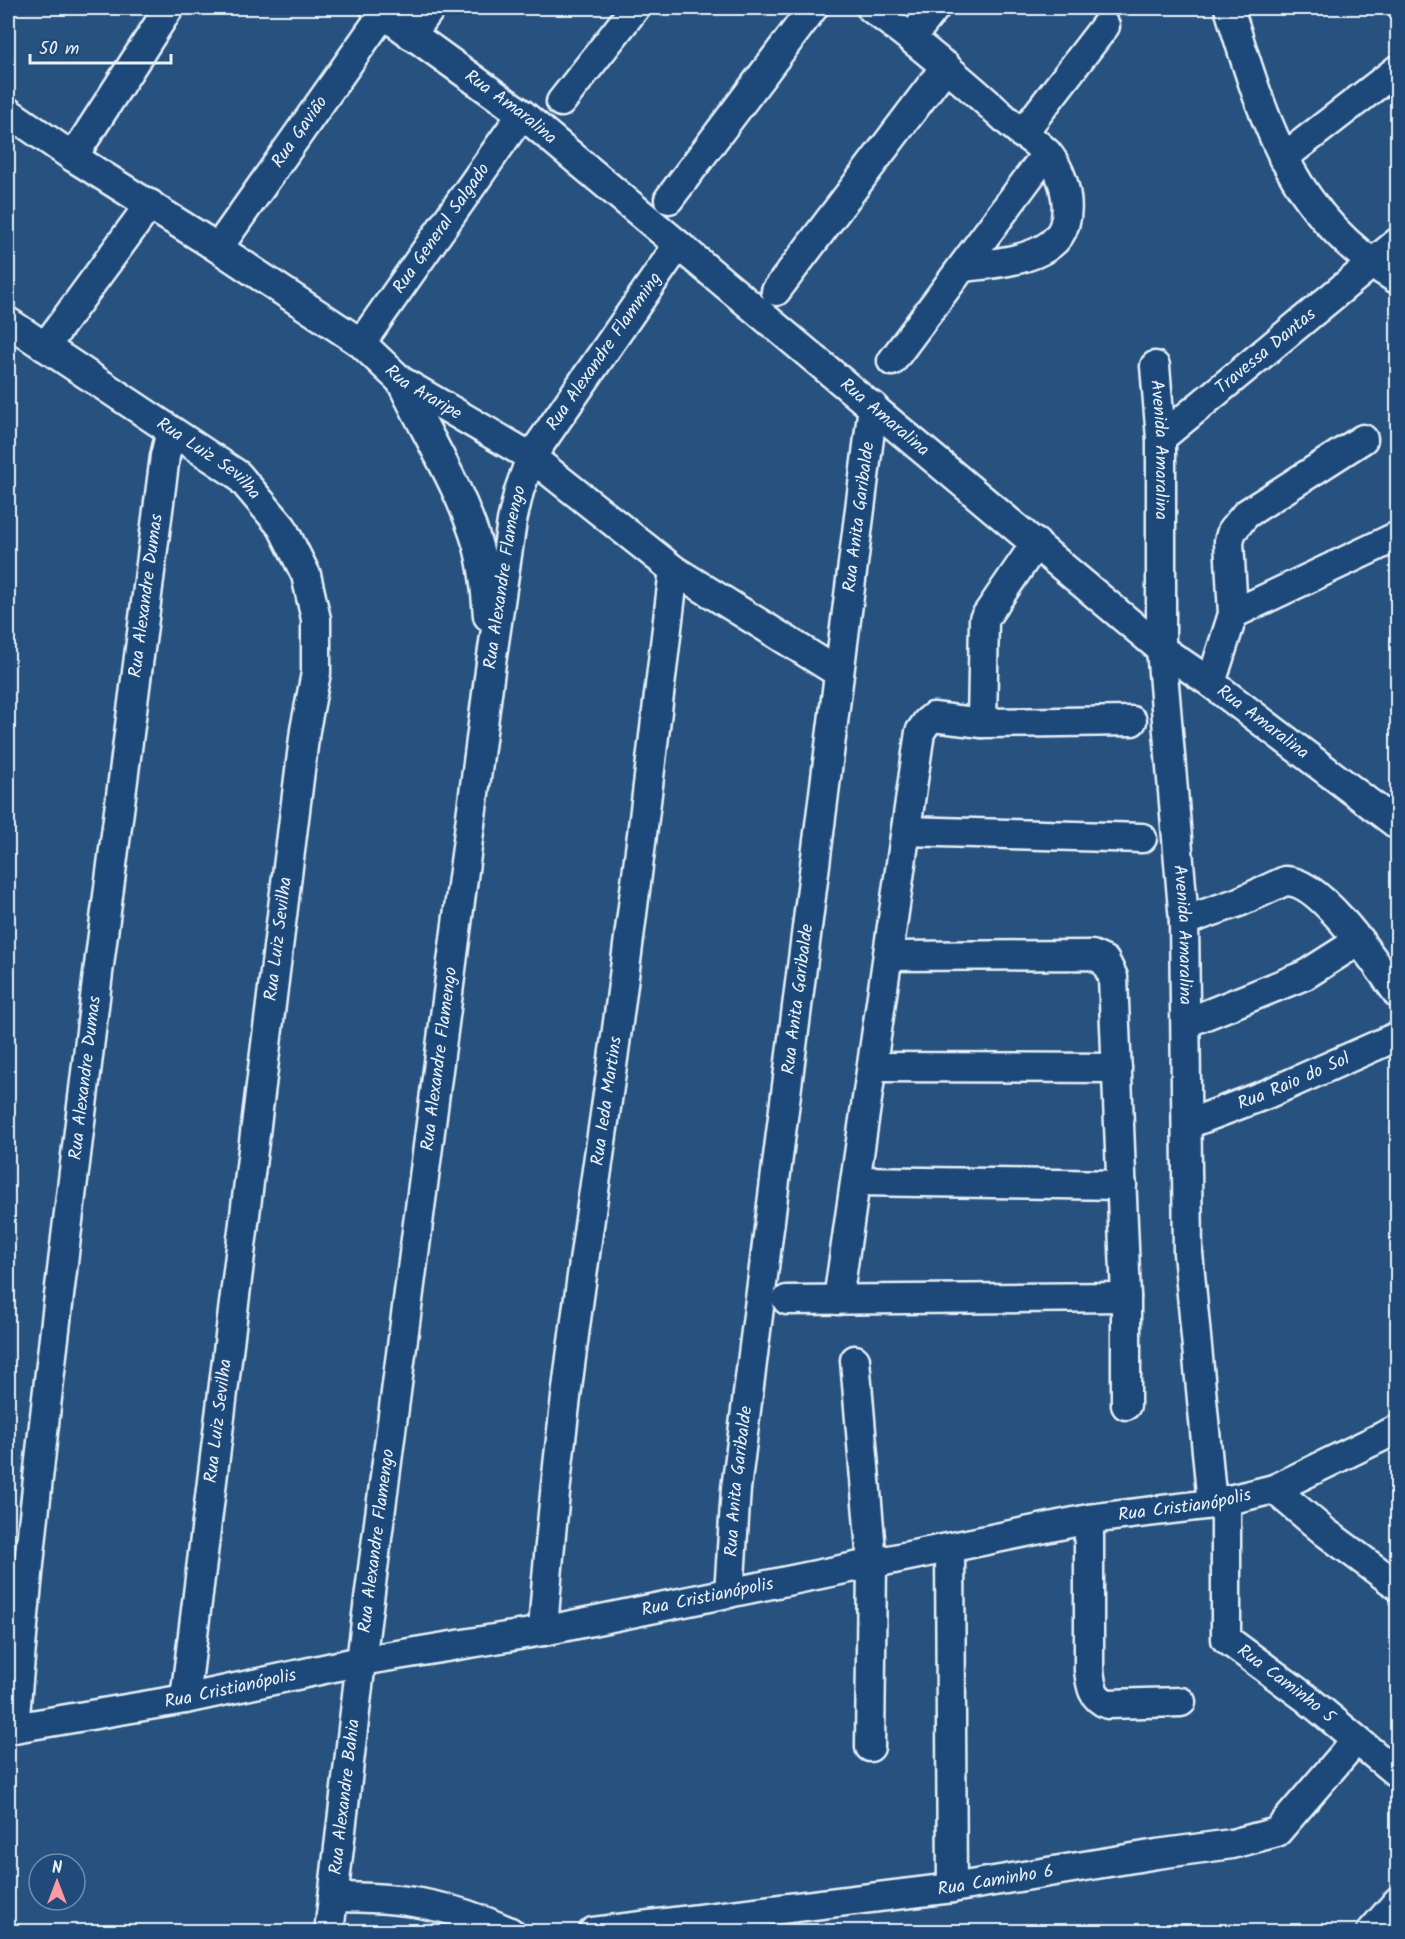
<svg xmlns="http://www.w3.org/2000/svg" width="1405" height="1939" viewBox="0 0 1405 1939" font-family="Kalam,sans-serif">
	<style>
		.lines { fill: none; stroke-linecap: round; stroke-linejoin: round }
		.minor-casing { stroke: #e8f1f8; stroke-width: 33 }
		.minor { stroke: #1f4a7a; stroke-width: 28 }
		.labels { text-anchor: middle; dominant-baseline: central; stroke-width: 5; stroke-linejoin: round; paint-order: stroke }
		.street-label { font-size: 18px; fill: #e8f1f8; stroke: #1f4a7a }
	</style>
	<rect width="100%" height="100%" fill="#27517f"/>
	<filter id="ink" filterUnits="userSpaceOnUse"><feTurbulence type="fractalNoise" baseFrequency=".0167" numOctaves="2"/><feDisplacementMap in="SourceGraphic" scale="12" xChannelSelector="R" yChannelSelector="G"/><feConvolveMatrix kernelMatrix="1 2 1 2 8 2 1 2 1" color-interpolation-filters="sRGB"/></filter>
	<g filter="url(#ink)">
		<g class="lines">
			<!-- minor casing -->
			<g class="minor-casing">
				<g id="minor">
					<path id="s1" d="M375,8L522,114L1161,649L1211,683L1398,825"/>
					<path d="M871,8C920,44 966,83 1011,124C1022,134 1037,142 1047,153C1066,174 1078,224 1051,244C1030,261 990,264 964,267"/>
					<path d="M1229,8C1264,120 1290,216 1398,280"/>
					<path d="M411,35L431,8"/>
					<path d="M911,38L935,8"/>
					<path d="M561,102L635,8"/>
					<path id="s2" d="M8,112L73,157L218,248L361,343L401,381L531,457L674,570L839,673"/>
					<path d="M1022,134L1105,26"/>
					<path d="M73,157L169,8"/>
					<path d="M1283,158L1398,69"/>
					<path d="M669,199L813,8"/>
					<path id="s3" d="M218,248L383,14"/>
					<path d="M776,291L946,66"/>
					<path id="s4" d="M8,322L238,475L282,527L306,575L316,619V673L305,730L185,1699"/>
					<path id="s5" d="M361,343L522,114"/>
					<path d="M45,347L150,204"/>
					<path d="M892,361L1047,153"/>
					<path id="s6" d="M1155,366L1161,438V649L1184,921L1188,1253L1212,1504"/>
					<path d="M401,381C426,434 460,487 477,543C484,567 486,591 488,616"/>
					<path id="s7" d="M1161,438L1398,242"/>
					<path d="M1233,614L1398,536"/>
					<path d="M1211,683L1233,614L1229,541L1232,531L1246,514L1363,439"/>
					<path d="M982,723L984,619L1036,543"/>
					<path d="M906,831L1142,838"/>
					<path d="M1184,921L1239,902L1285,881C1320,879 1378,966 1398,994"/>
					<path d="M888,956L1092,955L1105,961L1113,977L1126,1297V1405"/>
					<path d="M1186,1023L1305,975L1360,940"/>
					<path d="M872,1067L1117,1068"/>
					<path id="s8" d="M1188,1124L1267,1094L1398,1036"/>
					<path d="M856,1181L1122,1185"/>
					<path d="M787,1300L1126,1297"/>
					<path d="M838,1300L920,732L927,722L933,717L982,723L1132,721"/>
					<path d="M855,1360L872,1563L870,1747"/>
					<path d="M1274,1489L1325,1532L1398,1586"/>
					<path id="s9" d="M1226,1500V1639L1306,1698L1398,1774"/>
					<path d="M1089,1519V1670C1091,1686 1092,1698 1108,1704L1181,1702"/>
					<path d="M950,1548L952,1888"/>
					<path id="s10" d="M729,1593L736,1489L873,406"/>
					<path id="s11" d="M543,1631C556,1441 585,1254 612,1066C635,901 654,735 674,570"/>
					<path id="s12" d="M14,1728C30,1531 54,1335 78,1139C105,911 134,683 165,456L171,431"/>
					<path id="s13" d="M8,1729L185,1699L361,1661L543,1631L1089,1519L1212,1504L1274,1489L1398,1429"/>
					<path d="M333,1897C400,1897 448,1903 510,1932"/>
					<path id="s14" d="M329,1932L361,1661L491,663L512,521L519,491L531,457L678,245"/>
					<path id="s15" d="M593,1932L952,1888L1157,1854L1232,1844L1277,1832L1356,1740"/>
					<path d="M1371,1932L1398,1901"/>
				</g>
			</g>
			<!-- minor -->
			<use href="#minor" class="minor"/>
		</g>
	</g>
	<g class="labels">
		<!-- street labels -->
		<g class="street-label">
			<text stroke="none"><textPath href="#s1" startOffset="168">Rua Amaralina</textPath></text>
			<text stroke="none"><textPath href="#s3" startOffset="142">Rua Gavião</textPath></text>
			<text stroke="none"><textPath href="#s5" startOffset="140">Rua General Salgado</textPath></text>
			<text stroke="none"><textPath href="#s14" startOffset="1618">Rua Alexandre Flamming</textPath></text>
			<text stroke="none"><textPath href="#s7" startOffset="136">Travessa Dantas</textPath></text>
			<text stroke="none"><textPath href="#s2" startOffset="502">Rua Araripe</textPath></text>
			<text stroke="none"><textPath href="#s1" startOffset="654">Rua Amaralina</textPath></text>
			<text stroke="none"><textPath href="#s6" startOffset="84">Avenida Amaralina</textPath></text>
			<text stroke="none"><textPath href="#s4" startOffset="243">Rua Luiz Sevilha</textPath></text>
			<text stroke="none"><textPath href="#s10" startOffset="1084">Rua Anita Garibalde</textPath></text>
			<text stroke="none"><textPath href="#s14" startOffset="1366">Rua Alexandre Flamengo</textPath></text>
			<text stroke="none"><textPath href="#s12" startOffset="1140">Rua Alexandre Dumas</textPath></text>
			<text stroke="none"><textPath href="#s1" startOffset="1140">Rua Amaralina</textPath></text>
			<text stroke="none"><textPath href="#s6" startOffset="570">Avenida Amaralina</textPath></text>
			<text transform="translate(279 939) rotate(-83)">Rua Luiz Sevilha</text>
			<text stroke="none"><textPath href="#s10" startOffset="598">Rua Anita Garibalde</textPath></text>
			<text stroke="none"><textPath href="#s14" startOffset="880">Rua Alexandre Flamengo</textPath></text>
			<text stroke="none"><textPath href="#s12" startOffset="654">Rua Alexandre Dumas</textPath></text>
			<text stroke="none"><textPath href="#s8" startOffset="114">Rua Raio do Sol</textPath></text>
			<text stroke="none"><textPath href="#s11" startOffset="534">Rua Ieda Martins</textPath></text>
			<text transform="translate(219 1421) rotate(-83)">Rua Luiz Sevilha</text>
			<text stroke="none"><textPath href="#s10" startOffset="112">Rua Anita Garibalde</textPath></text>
			<text stroke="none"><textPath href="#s13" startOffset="1198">Rua Cristianópolis</textPath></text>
			<text stroke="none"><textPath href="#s14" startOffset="394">Rua Alexandre Flamengo</textPath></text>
			<text stroke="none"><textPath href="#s13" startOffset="712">Rua Cristianópolis</textPath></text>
			<text stroke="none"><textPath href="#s9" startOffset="214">Rua Caminho 5</textPath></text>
			<text stroke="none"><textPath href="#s13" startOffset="226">Rua Cristianópolis</textPath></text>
			<text stroke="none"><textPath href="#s14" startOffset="136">Rua Alexandre Bahia</textPath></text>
			<text stroke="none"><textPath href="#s15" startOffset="406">Rua Caminho 6</textPath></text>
		</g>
	</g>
	<!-- margin -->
	<rect width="1405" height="1939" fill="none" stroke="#1f4a7a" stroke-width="30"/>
	<rect x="15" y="15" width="1375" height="1909" fill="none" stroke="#e8f1f8" stroke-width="2" filter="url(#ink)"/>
	<!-- north arrow -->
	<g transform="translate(57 1882)"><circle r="28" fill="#1f4a7a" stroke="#6f8dac" stroke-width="1.5"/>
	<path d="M0-4.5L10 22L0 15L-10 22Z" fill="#ff9aa2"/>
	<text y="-9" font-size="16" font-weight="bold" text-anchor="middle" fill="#e8f1f8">N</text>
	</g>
	<!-- scale -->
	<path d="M30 54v9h141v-9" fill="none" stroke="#e8f1f8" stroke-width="3"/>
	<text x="39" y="54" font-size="18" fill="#e8f1f8" stroke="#1f4a7a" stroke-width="4.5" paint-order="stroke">50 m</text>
</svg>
